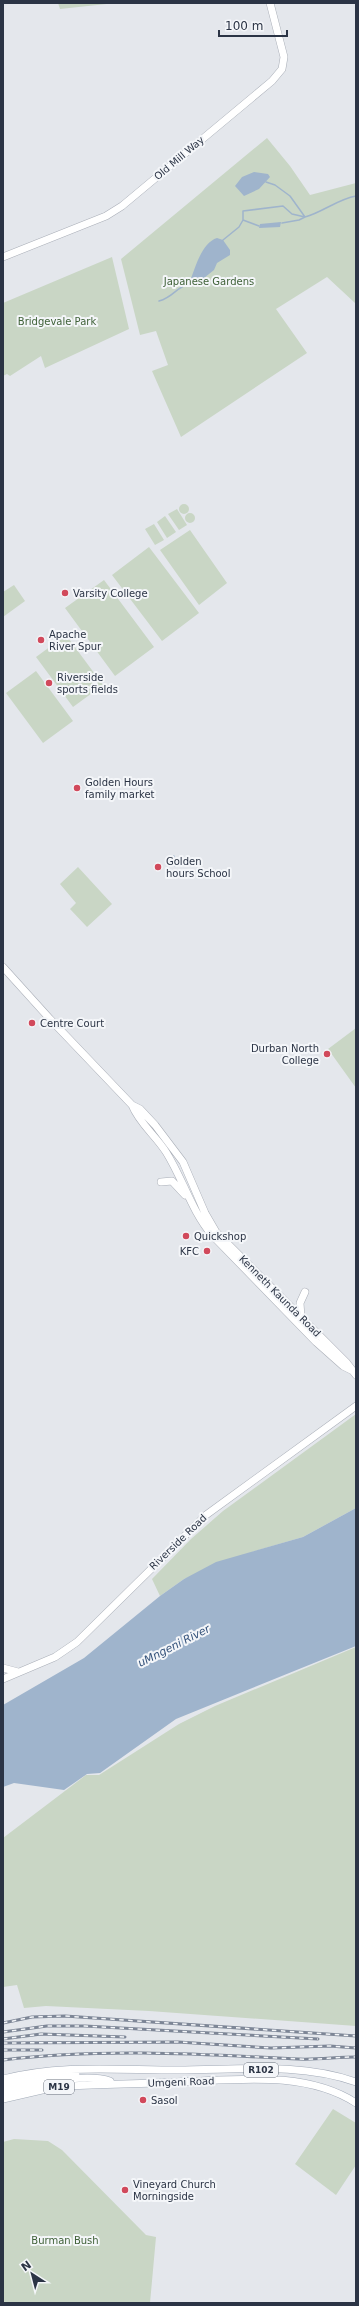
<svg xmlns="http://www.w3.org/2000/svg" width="359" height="2306" viewBox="0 0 359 2306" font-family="'DejaVu Sans',sans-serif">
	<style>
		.green { fill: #c9d6c5 }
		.water { fill: #9fb4cc }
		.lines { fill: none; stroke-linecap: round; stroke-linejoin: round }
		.stream { stroke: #9fb4cc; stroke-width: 1.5 }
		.secondary-casing { stroke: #a9aeb7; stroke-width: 8 }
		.primary-casing { stroke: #a3abb8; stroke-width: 8 }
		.secondary { stroke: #fff; stroke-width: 7 }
		.primary { stroke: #fff; stroke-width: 7 }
		.rail-casing { stroke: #7d8696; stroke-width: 3 }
		.rail { stroke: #f4f6f9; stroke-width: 1.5; stroke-dasharray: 4.5; stroke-linecap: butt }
		.poi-dot { fill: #d1495b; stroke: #f4f6f9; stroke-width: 1.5 }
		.labels { text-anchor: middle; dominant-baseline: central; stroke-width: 4; stroke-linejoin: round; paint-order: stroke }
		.shield { fill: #f4f6f9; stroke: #676e7b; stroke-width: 1 }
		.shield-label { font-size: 9px; font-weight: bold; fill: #2b3445 }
		.street-label { font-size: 10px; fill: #2b3445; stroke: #f4f6f9 }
		.park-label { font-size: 10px; fill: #3f6138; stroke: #f4f6f9 }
		.poi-label { font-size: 10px; fill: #2b3445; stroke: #f4f6f9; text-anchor: start }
		.water-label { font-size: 11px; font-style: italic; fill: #34527a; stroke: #f4f6f9 }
	</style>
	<rect width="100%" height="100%" fill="#e4e7ec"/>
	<!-- green -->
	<path class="green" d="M58,3H116L60,9Z
		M267,138L290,166L310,195L356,183L355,303L327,277L276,309L307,353L181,437L152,371L168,365L156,331L140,335L121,259Z
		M112,257L129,329L45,368L41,356L10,376L7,374L3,376V303Z
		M179 509a5 5 0 1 1 10 0a5 5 0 1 1-10 0Z
		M177,509L187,525L179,530L168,514Z
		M185 518a5 5 0 1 1 10 0a5 5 0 1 1-10 0Z
		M165,516L176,532L167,538L157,522Z
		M154,524L164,540L155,545L145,529Z
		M190,530L227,583L199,605L160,550Z
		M149,547L199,613L162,641L112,575Z
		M104,580L154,647L115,676L65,608Z
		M14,585L25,601L3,617V592Z
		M66,635L103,685L73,707L36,657Z
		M36,671L73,721L43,743L6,693Z
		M78,867L112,904L87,927L70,909L76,903L60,884Z
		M356,1028V1088L328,1049Z
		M356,1414V1508L303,1537L255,1551L184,1579L160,1596L152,1579L191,1539L223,1511Z
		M356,1647V2026L149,2011L46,2006L24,2008L17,1985L3,1987V1838L86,1775H99L179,1724L215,1706Z
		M333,2109L356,2123V2165L336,2195L295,2164Z
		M14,2139L48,2141L62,2150L146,2235L156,2237L150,2303H3V2142Z"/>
	<!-- water -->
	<path class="water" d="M254,172L268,174L270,177L259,189L244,196L235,186L242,177Z
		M281,222L280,227L259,228L260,224Z
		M217,238L223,240L230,250V255L217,263L214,270L194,286L189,284C195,269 201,243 217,238Z
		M174,855L179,864L175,867L168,860Z
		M356,1508V1646L176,1719L100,1773L87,1774L64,1790L14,1783L3,1787V1705L84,1658L160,1596L184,1579L216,1562L303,1537Z"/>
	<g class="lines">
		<!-- stream -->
		<path class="stream" d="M266,182L275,185L290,196L305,217C323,212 338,199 356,196
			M243,220L259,226
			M282,223L299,220L305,217
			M223,240L239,227L243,220V211L283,206L292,214L305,217
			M159,301C174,297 176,287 189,284"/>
		<!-- secondary casing -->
		<g class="secondary-casing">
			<path id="secondary" d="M3,257L106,216L122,206L272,81L282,69L284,57L270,3
				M3,967L50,1019L132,1105C139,1123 156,1136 166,1152C183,1179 191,1210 212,1235L316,1342L343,1366L351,1370
				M132,1105L140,1109L155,1125L183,1162L205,1213L216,1232L346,1362L356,1375
				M161,1182L172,1181L185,1195
				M301,1317L300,1303L305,1292
				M3,1668L18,1672
				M3,1679L55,1657L77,1642L206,1515L356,1406"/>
		</g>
		<!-- primary casing -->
		<g class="primary-casing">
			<path id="primary" d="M3,2079C61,2064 118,2070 178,2070C236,2070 300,2062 356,2082
				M3,2086L39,2077L76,2073
				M3,2092C30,2085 84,2072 110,2081
				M3,2099L42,2090L69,2086C105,2084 142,2084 178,2082C236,2080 305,2070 356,2103"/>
		</g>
		<!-- secondary -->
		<use href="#secondary" class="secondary"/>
		<!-- primary -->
		<use href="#primary" class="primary"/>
		<!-- rail casing -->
		<g class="rail-casing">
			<path id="rail" d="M3,2023L32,2017L65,2016L356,2036
				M3,2032L47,2026H85L318,2039
				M3,2039L41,2034L125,2037
				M3,2043L178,2042L271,2048L330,2046L356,2048
				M3,2050H42
				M3,2060C101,2048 200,2054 298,2059C317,2060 337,2057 356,2057"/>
		</g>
		<!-- rail -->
		<use href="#rail" class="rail"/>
	</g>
	<!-- markers -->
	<g class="poi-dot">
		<circle cx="65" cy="593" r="4"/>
		<circle cx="41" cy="640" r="4"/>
		<circle cx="49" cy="683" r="4"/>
		<circle cx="77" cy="788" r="4"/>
		<circle cx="158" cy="867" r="4"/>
		<circle cx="32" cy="1023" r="4"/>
		<circle cx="327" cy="1054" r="4"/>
		<circle cx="186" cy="1236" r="4"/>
		<circle cx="207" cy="1251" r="4"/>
		<circle cx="143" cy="2100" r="4"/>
		<circle cx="125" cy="2190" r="4"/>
	</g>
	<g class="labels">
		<!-- shield labels -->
		<g class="shield">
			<rect x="244" y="2063" width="34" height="14" rx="3"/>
			<rect x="44" y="2080" width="30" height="14" rx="3"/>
		</g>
		<g class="shield-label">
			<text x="261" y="2070">R102</text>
			<text x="59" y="2087">M19</text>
		</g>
		<!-- street labels -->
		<g class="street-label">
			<text transform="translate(179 158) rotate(-40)">Old Mill Way</text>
			<text transform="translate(280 1296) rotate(45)">Kenneth Kaunda Road</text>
			<text transform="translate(178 1542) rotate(-44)">Riverside Road</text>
			<text transform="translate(181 2082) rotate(-2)">Umgeni Road</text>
		</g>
		<!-- park labels -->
		<g class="park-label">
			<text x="209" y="281">Japanese Gardens</text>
			<text x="57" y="321">Bridgevale Park</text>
			<text x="65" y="2240">Burman Bush</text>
		</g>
		<!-- poi labels -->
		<g class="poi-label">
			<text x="73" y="593">Varsity College</text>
			<text x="49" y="634">Apache<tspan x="49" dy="12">River Spur</tspan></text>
			<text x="57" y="677">Riverside<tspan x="57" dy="12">sports fields</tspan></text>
			<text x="85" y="782">Golden Hours<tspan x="85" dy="12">family market</tspan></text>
			<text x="166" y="861">Golden<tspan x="166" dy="12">hours School</tspan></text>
			<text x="40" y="1023">Centre Court</text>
			<text x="319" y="1048" text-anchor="end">Durban North<tspan x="319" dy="12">College</tspan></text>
			<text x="194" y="1236">Quickshop</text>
			<text x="199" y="1251" text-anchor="end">KFC</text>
			<text x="151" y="2100">Sasol</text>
			<text x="133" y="2184">Vineyard Church<tspan x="133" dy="12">Morningside</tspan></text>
		</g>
		<!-- water labels -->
		<g class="water-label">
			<text transform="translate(174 1646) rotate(-27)">uMngeni River</text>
		</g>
	</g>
	<!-- border -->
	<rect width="359" height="2306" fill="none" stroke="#2b3445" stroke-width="8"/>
	<!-- north arrow -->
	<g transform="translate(32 2274) rotate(324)" stroke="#f4f6f9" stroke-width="3" paint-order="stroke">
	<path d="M0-3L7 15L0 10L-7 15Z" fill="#2b3445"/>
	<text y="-6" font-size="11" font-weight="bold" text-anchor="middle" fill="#2b3445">N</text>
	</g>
	<!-- scale -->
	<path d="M219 30v6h68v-6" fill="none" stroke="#2b3445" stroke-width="2"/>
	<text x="225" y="30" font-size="12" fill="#2b3445" stroke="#f4f6f9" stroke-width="3" paint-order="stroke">100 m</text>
</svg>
